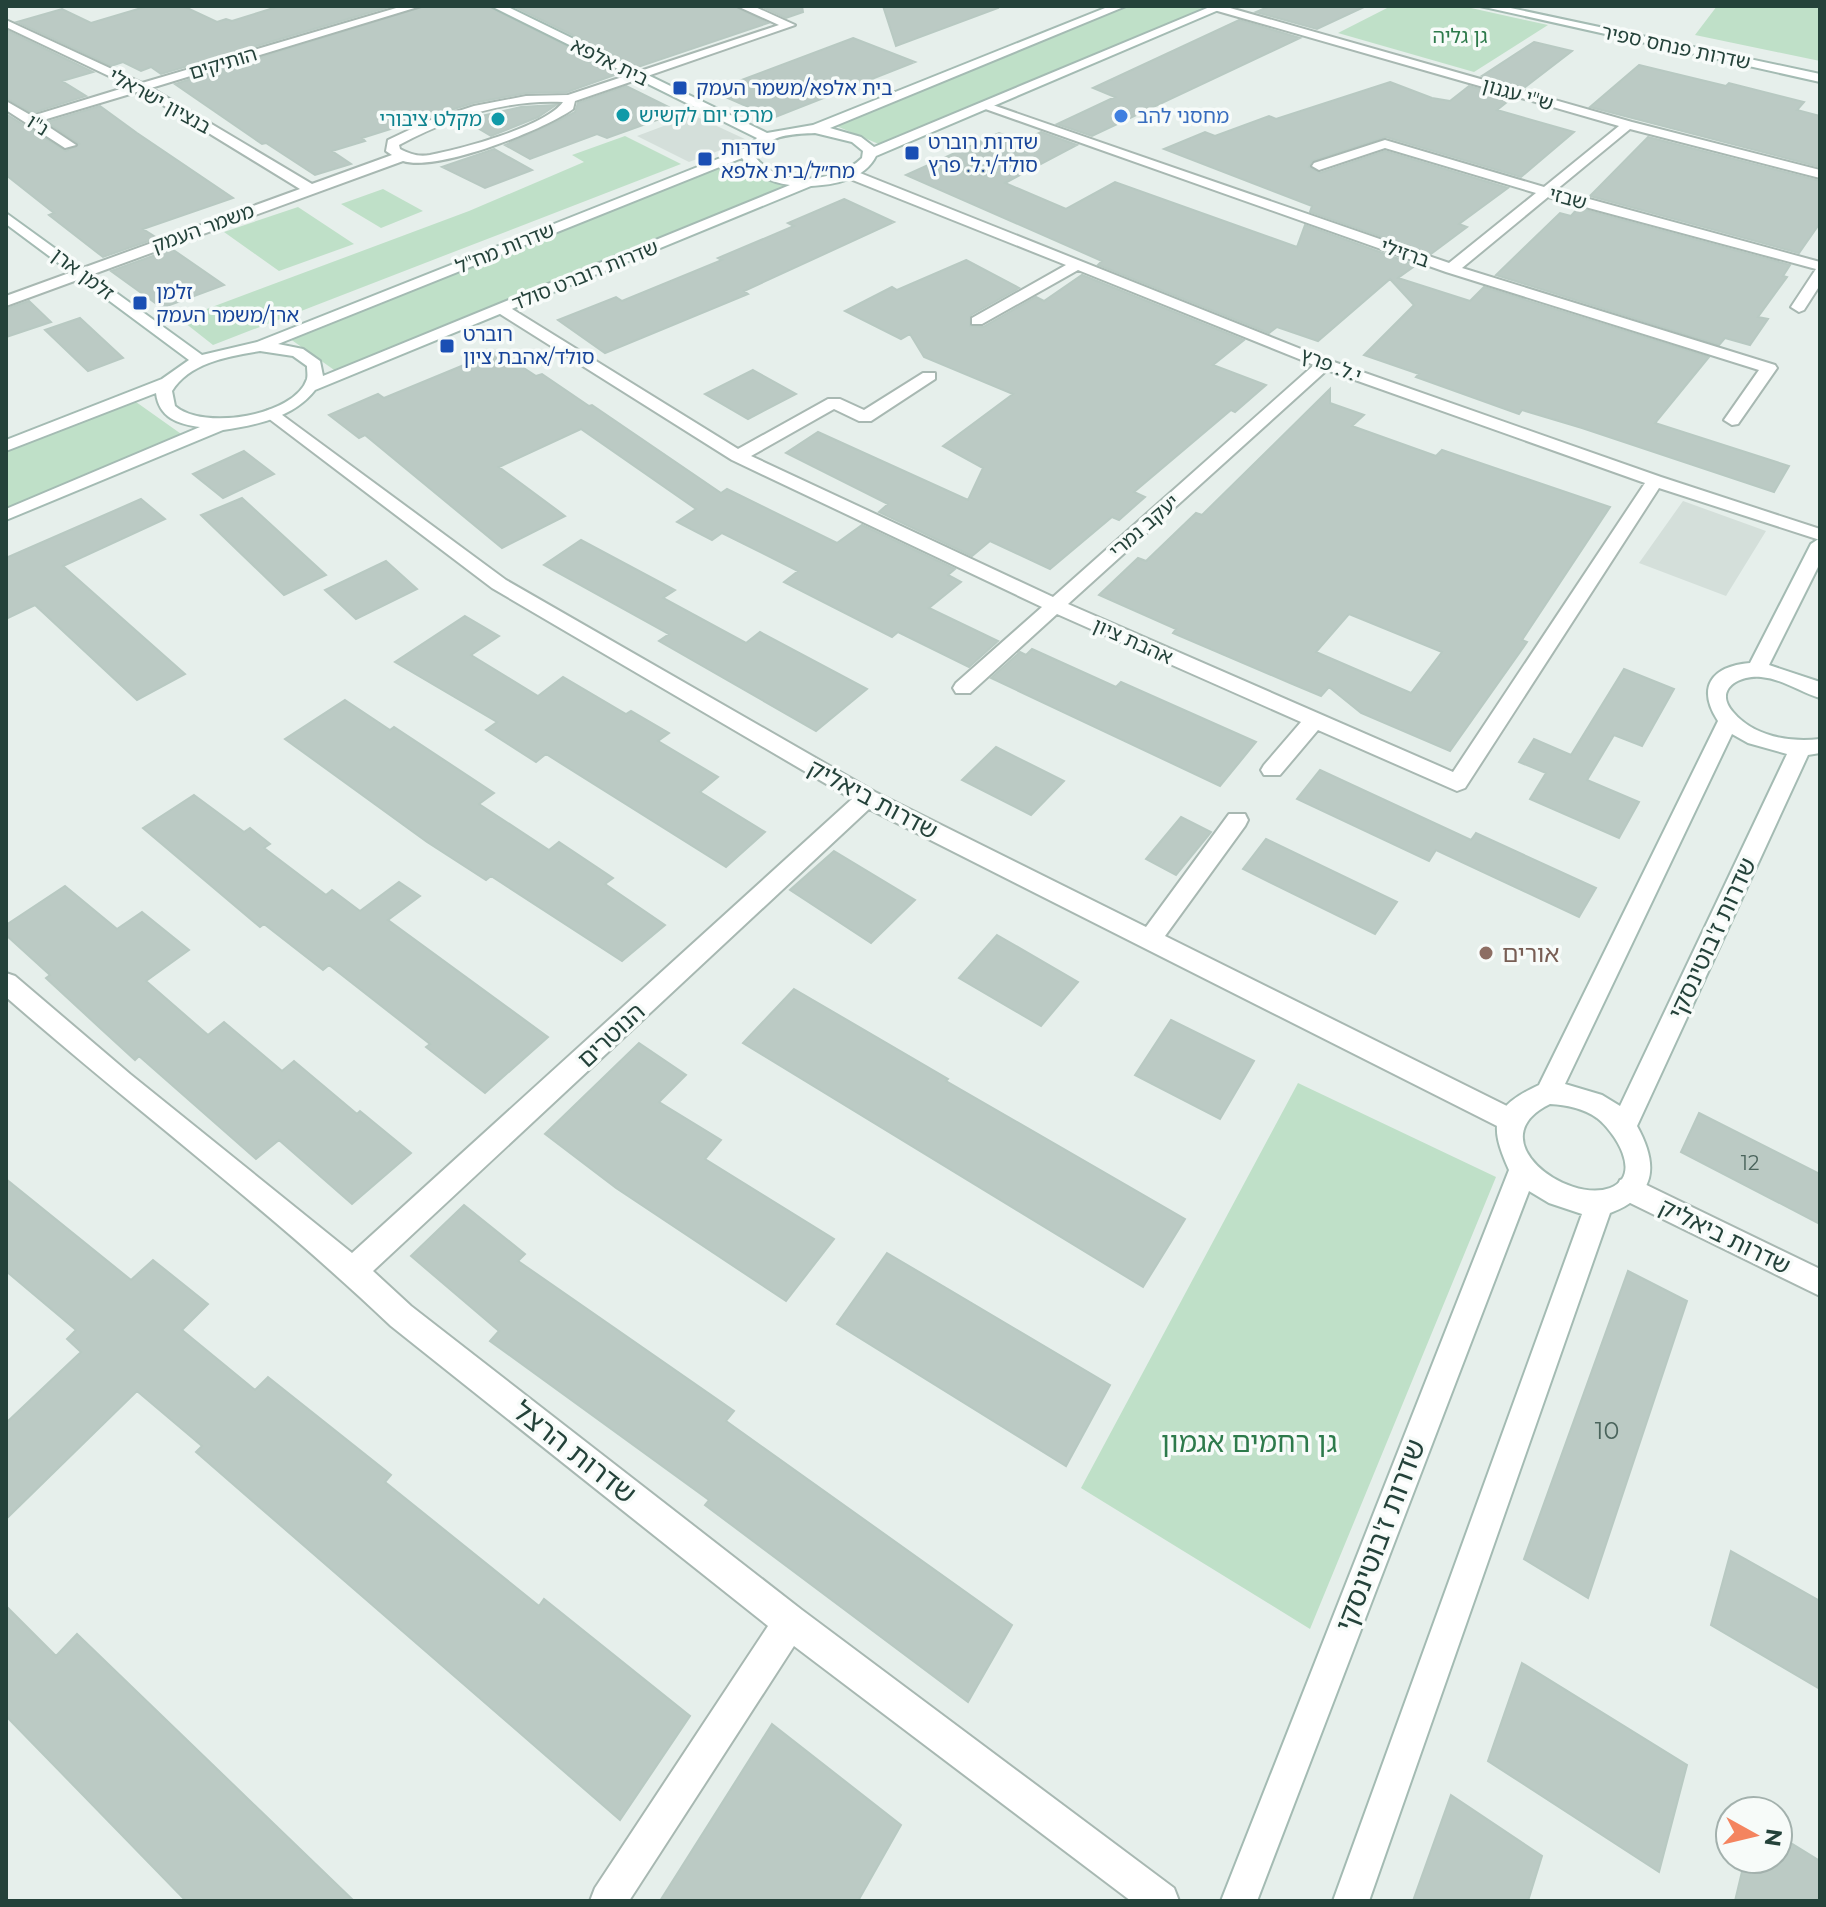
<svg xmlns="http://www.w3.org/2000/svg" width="1826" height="1907" viewBox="0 0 1826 1907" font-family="Montserrat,'Noto Sans Hebrew',sans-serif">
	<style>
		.built { fill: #d4dfda }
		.green { fill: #bfe0c8 }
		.building { fill: #bbcac4; stroke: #b8c9c2; stroke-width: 2; fill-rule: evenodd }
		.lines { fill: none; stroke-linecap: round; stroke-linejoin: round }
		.street-casing { stroke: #a8b8b2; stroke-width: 4 }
		.secondary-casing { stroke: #a4bbb3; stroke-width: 4 }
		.street { fill: #fff; fill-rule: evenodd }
		.secondary { fill: #fff; fill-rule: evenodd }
		.transit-dot { fill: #1a4fb4; stroke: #f7fbf9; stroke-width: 3 }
		.culture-dot { fill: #0f9aa8; stroke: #f7fbf9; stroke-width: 3 }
		.shop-dot { fill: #3f7fe0; stroke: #f7fbf9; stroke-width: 3 }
		.education-dot { fill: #8d6e63; stroke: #f7fbf9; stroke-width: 3 }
		.labels { text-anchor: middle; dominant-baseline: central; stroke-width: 7; stroke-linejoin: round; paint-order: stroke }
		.far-park-label { font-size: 20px; fill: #2d7a4b; stroke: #f7fbf9 }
		.far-street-label { font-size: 20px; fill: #24423a; stroke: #f7fbf9 }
		.far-transit-label { font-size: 20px; fill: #164399; stroke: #f7fbf9; text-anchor: start }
		.far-culture-label { font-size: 20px; fill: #0d838f; stroke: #f7fbf9; text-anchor: start }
		.far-shop-label { font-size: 20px; fill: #366cbe; stroke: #f7fbf9; text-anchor: start }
		.number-label { font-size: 20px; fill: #4a645c }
		.street-label { font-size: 24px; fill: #24423a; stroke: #f7fbf9 }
		.education-label { font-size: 24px; fill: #785e54; stroke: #f7fbf9; text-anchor: start }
		.near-number-label { font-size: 24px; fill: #4a645c }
		.near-park-label { font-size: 28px; fill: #2d7a4b; stroke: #f7fbf9 }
		.near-street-label { font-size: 28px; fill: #24423a; stroke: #f7fbf9 }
	</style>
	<rect width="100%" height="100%" fill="#e6efeb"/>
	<!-- built -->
	<path class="built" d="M693,115L747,140L689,162L637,136Z
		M1683,501L1766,531L1726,596L1639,563Z"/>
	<!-- green -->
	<path class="green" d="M1126,6H1214L881,145L834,125Z
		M1391,6H1462L1548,25L1474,72L1338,33Z
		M1717,6H1820V61L1695,35Z
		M625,136L681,164L213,345L180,319L469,211L584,162L572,155Z
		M729,161L789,187L337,372L286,336Z
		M383,189L423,211L381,228L341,204Z
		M298,207L354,244L279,271L224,232Z
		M129,397L184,436L6,510V446Z
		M1298,1083L1496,1177L1310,1629L1081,1488Z"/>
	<!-- building -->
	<path class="building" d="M148,6H183L217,22L226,19L232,21L280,6H392L161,74L151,67L141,71L123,62L111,66L17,22L62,9L91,23Z
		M424,6H488L620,73L567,92L526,93L473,103L362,138L365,141L332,151L351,164L315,175L266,143L262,144L175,84Z
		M513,6H734L768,23L638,67Z
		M760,6H802L803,12L786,18Z
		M883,6H997L998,8L896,46Z
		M1270,6H1366L1317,29L1256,12Z
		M1239,20L1300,38L1092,136L1057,124L1115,97L1093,88Z
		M6,30L93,72L62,81L86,96L32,113L6,98Z
		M853,38L915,62L773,118L712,91Z
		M1534,42L1572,51L1524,88L1482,76Z
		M1639,65L1726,86L1729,83L1804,102L1797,110L1820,116V167L1590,107Z
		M1390,82L1432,98L1450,101L1469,86L1512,98L1497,110L1574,132L1521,177L1386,137L1312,161L1309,167L1320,173L1385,151L1508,188L1459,224L1467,227L1431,254L1310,212L1312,206L1164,149L1205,132L1215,136L1269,116L1276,119Z
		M626,86L679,112L607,138L597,134L530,159L505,145L560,120L575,112L578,103Z
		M556,105L538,117L491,136L464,120L521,107Z
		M100,106L137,133L233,198L143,229L157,238L103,257L49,215L54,213L6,175V114L66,151L79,144L47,122Z
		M1041,132L1077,145L1005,183L1066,209L1115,182L1297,247L1305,225L1416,265L1398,278L1470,301L1484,287L1709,357L1655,423L1789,466L1774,492L1582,428L1522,410L1519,414L1416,377L1419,374L1364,355L1414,305L1390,279L1318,341L1277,327L1269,333L1098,265L1102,261L906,175L999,133L1022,141Z
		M1648,137L1820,181V223L1799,253L1590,196Z
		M494,149L532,170L485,188L442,167Z
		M844,199L894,222L744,291L748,294L605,353L558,320L616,297L622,301L722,260L718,258L794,226L788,223Z
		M1578,208L1790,265L1783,276L1787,277L1758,317L1768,319L1750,345L1725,338L1719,345L1496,275L1560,213L1571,216Z
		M172,249L224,285L162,308L111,271Z
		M966,260L1019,288L971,315L970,326L983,327L1036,297L1044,301L1082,275L1244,340L1213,365L1266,385L1235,412L1231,410L1134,492L1145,497L1119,520L1112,517L1050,569L990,541L972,556L879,512L888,504L786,453L818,432L968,500L983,468L943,446L1013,394L924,357L910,334L901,339L845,311L892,287L897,290Z
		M29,301L51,322L6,337V309Z
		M80,318L123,358L88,371L45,330Z
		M498,351L536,376L542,374L589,406L592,405L721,493L727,489L837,543L862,525L955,569L948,575L961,582L929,608L998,641L969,667L898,632L892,637L784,582L798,571L722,533L712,540L677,522L696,509L581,429L499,467L565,516L502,548L365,435L359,438L329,415L378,394L384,398Z
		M753,370L796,394L748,419L705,394Z
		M1330,389V403L1364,415L1352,426L1436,456L1442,450L1610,507L1522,640L1527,642L1450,751L1361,713L1329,687L1321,696L1290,683L1173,633L1176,629L1099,595L1138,558L1146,561L1196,513L1202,515ZM1349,614L1442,652L1411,693L1316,652Z
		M244,451L274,474L223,498L193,474Z
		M242,498L326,575L284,595L201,515Z
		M141,499L165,519L63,566L185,674L137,700L35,605L6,619V558Z
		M581,540L675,590L663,598L746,643L760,632L867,689L816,731L659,641L669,634L544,565Z
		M386,561L417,589L356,619L325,590Z
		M465,616L499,636L471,655L538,696L563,677L626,714L631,711L669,733L658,741L718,777L700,792L765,832L726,867L546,754L536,762L486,730L497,722L395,662Z
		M1032,649L1116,687L1121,682L1256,742L1220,786L991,678L1020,652L1026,655Z
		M1624,669L1674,689L1642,746L1614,735L1587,780L1639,802L1619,838L1530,799L1546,773L1519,762L1534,739L1571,755Z
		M345,700L390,730L394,727L494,793L479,804L549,850L559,842L613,878L605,884L665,925L622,961L491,876L486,880L427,842L285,739Z
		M996,747L1064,781L1031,815L962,780Z
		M1320,770L1471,840L1476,833L1596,888L1579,917L1436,850L1429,861L1297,799Z
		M194,795L244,832L250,828L270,844L264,848L326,895L332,890L360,911L399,882L420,896L388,920L548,1037L485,1093L426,1047L430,1044L329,965L323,970L264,924L260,927L143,828Z
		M1181,817L1211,832L1176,875L1146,859Z
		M1266,839L1397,902L1375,934L1243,869Z
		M834,851L915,900L871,943L790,890Z
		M65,886L117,929L142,912L189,950L146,981L208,1035L224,1022L282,1071L294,1061L357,1114L360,1111L411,1153L352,1204L279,1140L256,1159L139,1056L135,1060L100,1028L46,978L50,975L6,935V925Z
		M997,935L1078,982L1041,1026L959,978Z
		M794,989L948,1079L946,1081L1185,1219L1143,1287L743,1043Z
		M1171,1020L1254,1061L1220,1119L1135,1075Z
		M639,1043L686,1075L659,1102L721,1140L705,1159L834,1239L786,1301L616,1188L545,1134Z
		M1699,1113L1820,1174V1224L1681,1152Z
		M6,1179L131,1280L153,1260L208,1304L182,1330L255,1390L268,1377L391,1475L385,1482L539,1606L544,1599L690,1716L620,1820L196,1452L202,1446L137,1391L6,1519V1423L81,1352L67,1339L76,1330L6,1271Z
		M464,1205L525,1254L518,1261L734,1411L726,1421L1012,1625L968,1702L705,1505L709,1500L490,1341L499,1331L411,1256Z
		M887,1253L1110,1385L1066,1466L837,1324Z
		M1628,1271L1687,1301L1588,1598L1524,1559Z
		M1731,1551L1820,1601V1689L1711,1625Z
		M6,1606L56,1656L77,1634L354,1901H186L6,1716Z
		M1522,1663L1687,1765L1659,1872L1488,1761Z
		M772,1724L901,1825L858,1901H660Z
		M1451,1795L1542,1856L1528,1901H1413Z
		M1778,1835L1820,1861V1901H1735L1745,1859H1778Z"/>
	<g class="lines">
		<!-- street casing -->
		<g class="street-casing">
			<path id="street" d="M403,6H421L151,88L312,184L392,155L386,151L388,140L428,121L474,106L526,96L568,95L779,25L737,6H753L795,25L575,101L573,109C544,130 437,172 403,161L6,306V296L300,189L140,91L40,121L76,145L65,148L6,110V101L32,116L130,86L6,27V20L142,83ZM563,102C545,127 461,149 430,155C418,157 410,154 400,149L399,145C449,118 506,99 563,102Z
				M1214,6H1223L1632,122L1820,170V178L1630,129L1556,190L1820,262V285L1804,310L1799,312L1791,307L1816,269L1548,197L1462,268L1775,365L1777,368L1738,424L1732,425L1724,420L1759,370L1446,272L977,106L987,103L1449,263L1536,193L1385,148L1319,170L1312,166L1314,163L1385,140L1544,187L1619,126L1214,10Z
				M845,171H855L1331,361L1661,477L1820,529V540L1659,488L1465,788L1457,791L1318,730L1280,775H1264L1261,770L1264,765L1301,722L1057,614L970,693H956L953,688L956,683L1042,607L732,460L497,312V306H507L738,449L828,399H840L864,410L923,373H935V379L871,421H859L834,409L751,456L1053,597L1314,365L1078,270L982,324H972V318L1066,265L845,177ZM1327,370L1645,483L1453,772L1068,604Z
				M274,409L506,580L875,792L1146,927L1229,814H1245L1248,820L1245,826L1165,936L1519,1112L1523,1120L1519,1128L1510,1131L1501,1128L869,809L373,1271L411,1306L802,1610L1174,1888L1179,1901H1131L794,1646L629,1901H590L595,1888L768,1626L391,1326C269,1210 133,1108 6,997V973L15,976L130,1074L352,1253L852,799L492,588L268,418L266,414L268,410Z
				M1630,1177L1820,1269V1296L1620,1198L1616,1189L1620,1180Z"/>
		</g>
		<!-- secondary casing -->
		<g class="secondary-casing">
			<path id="secondary" d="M491,6H506L767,133L813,125L1110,6H1126L830,128L861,137L874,147L1212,6H1228L876,156C865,179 834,185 811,186L315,390C293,418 256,425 223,430L6,520V509L200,427C178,424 159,418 156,393L6,451V440L162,379L189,360L6,224V213L202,355L257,342L748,147L757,138ZM815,133L852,142L863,151L862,158C836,183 780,188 756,158C766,134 792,134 815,133ZM742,158C755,175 769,182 790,185L323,376L320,361L303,349L278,344ZM260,351L293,356L307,366C307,371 308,375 307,379C295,416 203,431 175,406L172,391C189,363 228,356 260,351Z
				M1480,6H1501L1820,74V82Z
				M1820,538V563L1769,665L1820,682V698C1800,692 1783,679 1761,677C1740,675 1713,689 1733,712C1753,736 1790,743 1820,739V753L1808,755L1637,1126C1659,1166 1656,1196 1610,1213L1369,1901H1333L1582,1214L1549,1203L1529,1191L1257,1901H1221L1509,1170C1488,1124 1492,1107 1539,1085L1718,721C1696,687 1712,666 1750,663L1811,544ZM1732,734L1748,743L1787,754L1620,1106L1602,1095L1565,1084ZM1550,1104C1567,1105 1583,1108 1597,1118C1614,1131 1644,1175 1610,1188C1567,1204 1478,1139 1550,1104Z"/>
		</g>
		<!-- street -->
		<use href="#street" class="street"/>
		<!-- secondary -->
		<use href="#secondary" class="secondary"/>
	</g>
	<!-- markers -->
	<g class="transit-dot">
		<rect x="672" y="80" width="16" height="16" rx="4"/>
		<rect x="904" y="145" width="16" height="16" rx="4"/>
		<rect x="697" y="151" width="16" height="16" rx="4"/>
		<rect x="132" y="295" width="16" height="16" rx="4"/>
		<rect x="439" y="338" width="16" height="16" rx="4"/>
	</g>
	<g class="culture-dot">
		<circle cx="623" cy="115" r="8"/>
		<circle cx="498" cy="119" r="8"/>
	</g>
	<circle class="shop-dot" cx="1121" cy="116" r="8"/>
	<circle class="education-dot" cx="1486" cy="953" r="8"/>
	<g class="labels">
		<!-- far-park labels -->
		<g class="far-park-label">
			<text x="1460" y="36">גן גליה</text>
		</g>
		<!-- far-street labels -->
		<g class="far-street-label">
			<text transform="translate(1676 47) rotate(12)">שדרות פנחס ספיר</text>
			<text transform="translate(610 62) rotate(26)">בית אלפא</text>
			<text transform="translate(223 63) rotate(-17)">הותיקים</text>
			<text transform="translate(1518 94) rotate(16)">ש"י עגנון</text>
			<text transform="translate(160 101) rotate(29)">בנציון ישראלי</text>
			<text transform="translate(38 125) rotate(32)">נ"ו</text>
			<text transform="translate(1568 198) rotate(15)">שבזי</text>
			<text transform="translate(203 228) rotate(-20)">משמר העמק</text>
			<text transform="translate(505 248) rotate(-22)">שדרות מח"ל</text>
			<text transform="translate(1405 253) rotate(19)">ברזילי</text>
			<text transform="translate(83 274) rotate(37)">זלמן ארן</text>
			<text transform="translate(585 275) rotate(-22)">שדרות רוברט סולד</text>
			<text transform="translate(1331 365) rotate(21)">י.ל. פרץ</text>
			<text transform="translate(1144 526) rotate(-41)">יעקב נמרי</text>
			<text transform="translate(1133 641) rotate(24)">אהבת ציון</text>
		</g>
		<!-- far-transit labels -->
		<g class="far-transit-label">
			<text x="696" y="88">בית אלפא/משמר העמק</text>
			<text x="928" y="142">שדרות רוברט<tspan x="928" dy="23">סולד/י.ל. פרץ</tspan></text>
			<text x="721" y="148">שדרות<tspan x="721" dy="23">מח״ל/בית אלפא</tspan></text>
			<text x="156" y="292">זלמן<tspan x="156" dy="23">ארן/משמר העמק</tspan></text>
			<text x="463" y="334">רוברט<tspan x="463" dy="23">סולד/אהבת ציון</tspan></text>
		</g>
		<!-- far-culture labels -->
		<g class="far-culture-label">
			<text x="639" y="115">מרכז יום לקשיש</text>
			<text x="482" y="119" text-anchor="end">מקלט ציבורי</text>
		</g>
		<!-- far-shop labels -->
		<g class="far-shop-label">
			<text x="1137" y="116">מחסני להב</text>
		</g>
		<!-- number labels -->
		<g class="number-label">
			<text x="1750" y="1163">12</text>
		</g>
		<!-- street labels -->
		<g class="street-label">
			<text transform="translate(873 799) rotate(28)">שדרות ביאליק</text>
			<text transform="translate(1712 938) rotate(-65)">שדרות ז'בוטינסקי</text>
			<text transform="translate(611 1035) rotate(-43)">הנוטרים</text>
			<text transform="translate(1725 1236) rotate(26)">שדרות ביאליק</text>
		</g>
		<!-- education labels -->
		<g class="education-label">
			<text x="1502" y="953">אורים</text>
		</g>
		<!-- near-number labels -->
		<g class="near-number-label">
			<text x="1607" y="1430">10</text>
		</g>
		<!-- near-park labels -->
		<g class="near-park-label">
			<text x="1249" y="1442">גן רחמים אגמון</text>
		</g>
		<!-- near-street labels -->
		<g class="near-street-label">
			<text transform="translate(575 1452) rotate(38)">שדרות הרצל</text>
			<text transform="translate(1380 1535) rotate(-69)">שדרות ז'בוטינסקי</text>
		</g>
	</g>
	<!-- border -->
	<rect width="1826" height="1907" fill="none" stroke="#24423a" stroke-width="16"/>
	<!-- north arrow -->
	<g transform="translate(1754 1835) rotate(98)"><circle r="38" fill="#f7fbf9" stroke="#a3b1ad" stroke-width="2"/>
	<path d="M0-6L14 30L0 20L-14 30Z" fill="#f4845f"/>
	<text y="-12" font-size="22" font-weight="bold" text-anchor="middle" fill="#24423a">N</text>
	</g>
</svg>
